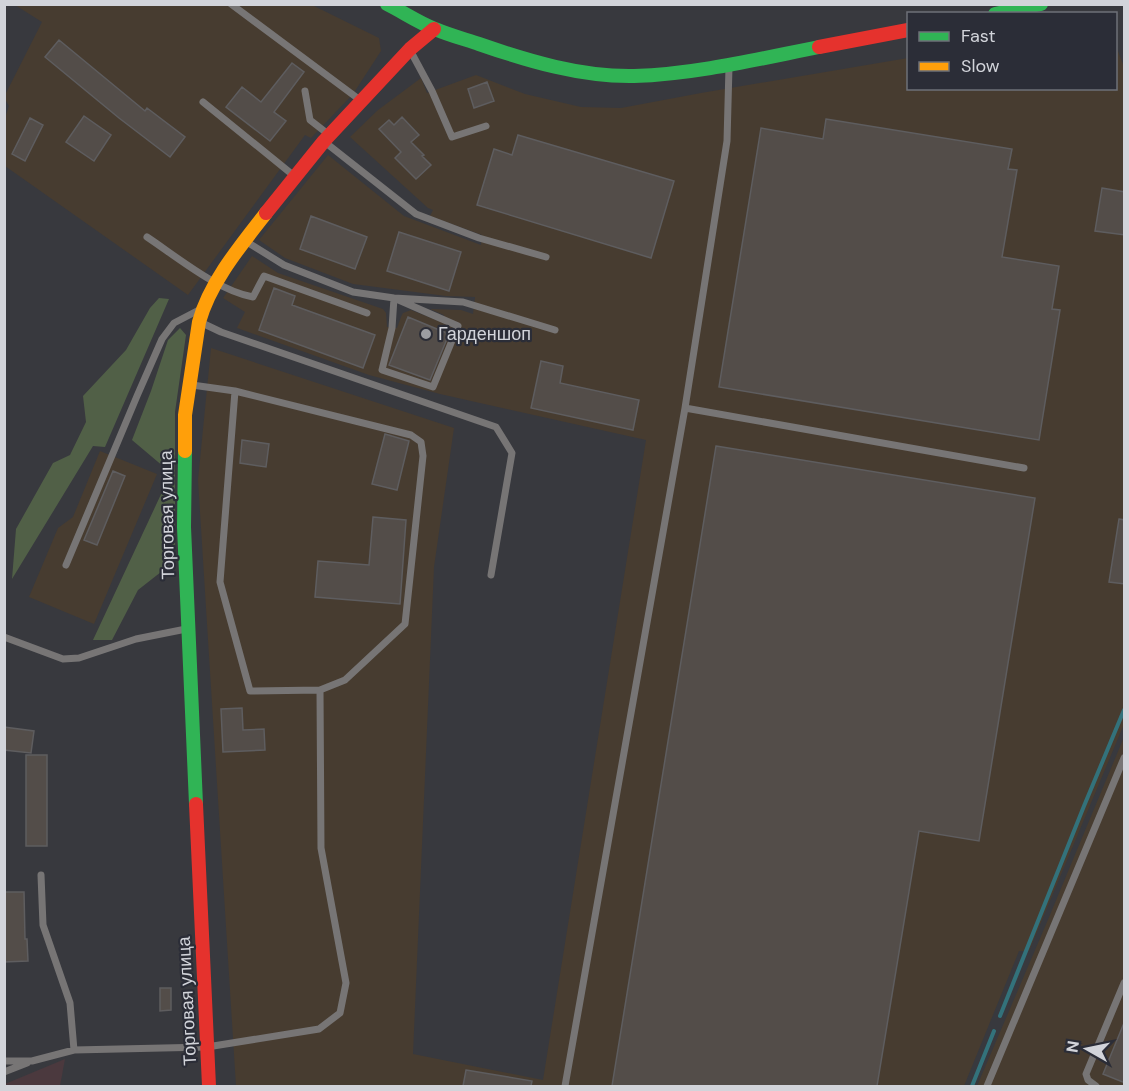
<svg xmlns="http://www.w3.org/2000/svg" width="1129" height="1091" viewBox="0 0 1129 1091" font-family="'DM Sans',sans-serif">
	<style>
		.commercial { fill: #4b393e }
		.industrial { fill: #473c30 }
		.green { fill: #516047 }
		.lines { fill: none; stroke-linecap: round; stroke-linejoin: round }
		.stream { stroke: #33727b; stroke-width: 4 }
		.building { fill: #534d49; stroke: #5e5d5f; stroke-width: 1.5 }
		.lane { stroke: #777575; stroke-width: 7 }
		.fast { stroke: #30b455; stroke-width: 14 }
		.slow { stroke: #ff9f0a; stroke-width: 14 }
		.jam { stroke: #e5322d; stroke-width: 14 }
		.poi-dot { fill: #9c9ea3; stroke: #2b2d37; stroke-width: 2 }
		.labels { text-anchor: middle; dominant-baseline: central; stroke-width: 4.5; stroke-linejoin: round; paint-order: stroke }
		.poi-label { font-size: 18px; fill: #d2d4da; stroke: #2b2d37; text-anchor: start }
		.street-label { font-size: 18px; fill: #d2d4da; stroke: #2b2d37 }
	</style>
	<rect width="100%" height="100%" fill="#38393e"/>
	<!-- commercial -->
	<path class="commercial" d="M65,1059L60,1086H5V1084Z"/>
	<!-- industrial -->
	<path class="industrial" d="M15,5H312L379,38L381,51L353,94L311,138L305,135L188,295L5,166V118L9,106L4,97L42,22Z
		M1116,46L1124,67V724L1029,951H1019L964,1086H236L198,480L211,348L454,428L434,567L413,1054L543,1080L646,440L440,394L369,375L237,328L245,312L223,298L252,256L278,273L383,309L386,313L387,327L397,328L401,317L403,313L411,310L441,322L444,315L430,309L461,310L473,314L475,297L446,296L353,284L285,258L259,240L328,155L404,216L481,245L482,235L430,216L433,210L428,208L350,137L378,110L421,78L427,93L476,75L525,94L581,107L621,108L701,93L908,58V88H1116Z
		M100,451L157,474L94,624L29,597L58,528L73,517Z
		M1124,737V1086H977L1047,922Z"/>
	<!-- green -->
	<path class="green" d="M159,298L169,299L105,447L93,446L12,579L16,529L53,463L70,455L86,422L83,396L126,350L150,308Z
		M180,328L186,335L175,412V561L138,590L112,640H93L163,490L164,467L132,440L151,391L168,340Z"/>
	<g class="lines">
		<!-- stream -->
		<path class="stream" d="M1000,1016L1084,806L1124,710
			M972,1086L994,1031"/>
	</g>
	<!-- building -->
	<path class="building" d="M59,40L145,111L147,108L185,137L170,157L119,118L45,57Z
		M292,63L304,72L274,112L286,121L270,141L226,107L242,87L261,102Z
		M487,82L494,101L474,108L468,89Z
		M84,116L111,135L94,161L66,142Z
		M402,117L419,135L411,142L424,155L422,156L431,165L416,179L395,158L401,152L379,129L389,120L394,125Z
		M30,118L43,125L25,161L12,154Z
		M826,119L1012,149L1008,169L1017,170L1002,257L1059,266L1052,309L1060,310L1039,440L719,387L761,128L823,139Z
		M518,135L674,181L651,258L477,205L494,149L512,155Z
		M1102,188L1125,192V235L1095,231Z
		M311,216L367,237L355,269L300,249Z
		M399,232L461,252L449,291L387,271Z
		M274,288L295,296L292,305L375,335L363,368L259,330Z
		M408,317L449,334L430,380L389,365Z
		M541,361L563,366L560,383L639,400L633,430L531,408Z
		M385,434L409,441L397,490L372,484Z
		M242,440L269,444L266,467L240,463Z
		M716,446L1035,498L979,841L919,831L877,1086H612Z
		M113,471L125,476L97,545L84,540Z
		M373,517L406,520L400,604L315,597L318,561L369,565Z
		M1119,519L1125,520V584L1109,582Z
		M242,708L243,730L264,729L265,750L223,752L221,709Z
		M4,727L34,731L31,753L4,750Z
		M26,755H47V846H26Z
		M4,892H24L25,939H27L28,961L4,962Z
		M160,988H171V1010L160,1011Z
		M1124,1023H1125V1083L1103,1074Z
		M466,1070L532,1081L531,1086H463Z"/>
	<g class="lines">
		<!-- lane -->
		<path class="lane" d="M231,4L360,100
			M410,50L432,91L452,137L486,126
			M305,91L310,120L328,134
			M203,102L293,175
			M326,143L416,214L479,238L546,257
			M147,237C177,257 218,291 253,297L264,276L367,313
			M247,242L284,265L353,292L394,298L463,302L555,330
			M394,298L458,326L433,387L382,370L392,328Z
			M200,322L221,332L496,427L512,453L491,575
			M192,385L235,391L411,435L421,442L423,456L405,624L345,680L320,690L250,691L220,582L235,391
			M685,408L1024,468
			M66,565L137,396L162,339L174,323L197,311
			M4,637L63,659L79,658L136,639L186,629
			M41,875L43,925L70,1003L74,1050
			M4,1061H32L74,1050L207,1047L319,1029L340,1013L346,983L321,848L320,690
			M4,1072L27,1063
			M565,1086L685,408L727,141L729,67
			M987,1086L1124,758
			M1096,1086L1088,1080L1086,1074L1124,983"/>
		<!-- fast -->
		<path class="fast" d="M387,4C403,12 419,23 435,29C449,35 464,39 479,44C528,61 581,77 634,76C696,74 758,59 819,47
			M995,14L1041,4
			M185,451L184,527L196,804"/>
		<!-- slow -->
		<path class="slow" d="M185,451V415L199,322C210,282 241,245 266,213"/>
		<!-- jam -->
		<path class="jam" d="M819,47L908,30
			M266,213L324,141L410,49L434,29
			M196,804L209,1086"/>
	</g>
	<!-- markers -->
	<circle class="poi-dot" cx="426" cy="334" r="6"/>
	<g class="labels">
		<!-- poi labels -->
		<g class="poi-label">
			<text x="438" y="334">Гарденшоп</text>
		</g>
		<!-- street labels -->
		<g class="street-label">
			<text transform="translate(167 515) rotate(-91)">Торговая улица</text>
			<text transform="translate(187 1001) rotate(-93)">Торговая улица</text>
		</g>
	</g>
	<!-- border -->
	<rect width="1129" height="1091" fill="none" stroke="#d2d4da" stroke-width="12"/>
	<!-- legend -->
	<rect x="907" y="12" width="210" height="78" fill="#2b2d37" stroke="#6e7078" stroke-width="1.5"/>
	<rect x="919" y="32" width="30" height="9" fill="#30b455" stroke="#6e7078" stroke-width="1.5"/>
	<text x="961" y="42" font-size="18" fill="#d2d4da">Fast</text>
	<rect x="919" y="62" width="30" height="9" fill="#ff9f0a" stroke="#6e7078" stroke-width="1.5"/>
	<text x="961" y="72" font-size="18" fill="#d2d4da">Slow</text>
	<!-- north arrow -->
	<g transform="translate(1087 1049) rotate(279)" stroke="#2b2d37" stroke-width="4.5" paint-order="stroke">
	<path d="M0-4.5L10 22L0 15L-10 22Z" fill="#d2d4da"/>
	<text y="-9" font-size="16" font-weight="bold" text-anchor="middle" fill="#d2d4da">N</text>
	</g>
</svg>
